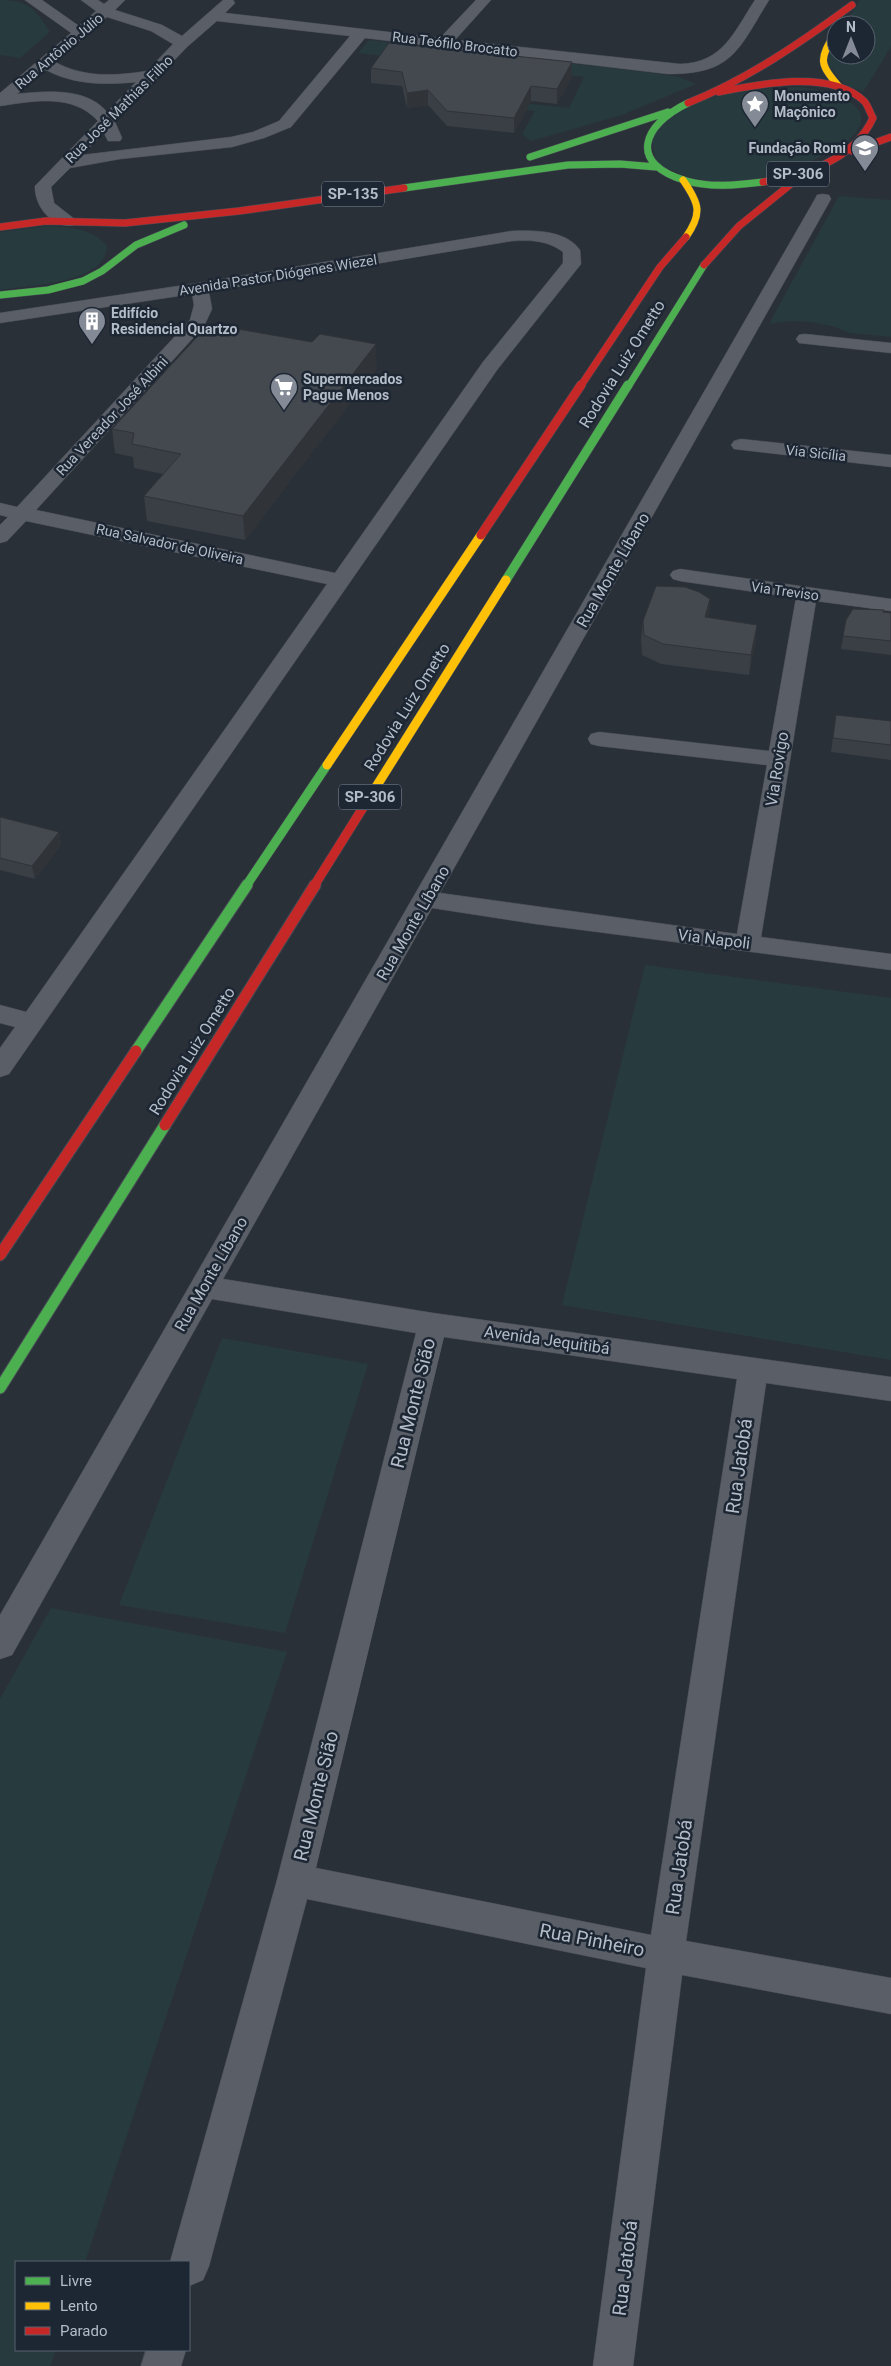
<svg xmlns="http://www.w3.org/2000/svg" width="891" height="2366" viewBox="0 0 891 2366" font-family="Roboto,sans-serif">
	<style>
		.green { fill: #273a3e }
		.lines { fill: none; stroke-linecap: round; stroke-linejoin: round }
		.street-casing { stroke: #484c53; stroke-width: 1 }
		.fast-far2-casing { stroke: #484c55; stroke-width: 8 }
		.fast-far1-casing { stroke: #484c55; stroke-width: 10 }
		.fast-casing { stroke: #484c55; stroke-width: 13 }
		.slow-far1-casing { stroke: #484c55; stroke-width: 8 }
		.slow-casing { stroke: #484c55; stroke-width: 10 }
		.jam-far2-casing { stroke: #484c55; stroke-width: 8 }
		.jam-far1-casing { stroke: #484c55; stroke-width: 10 }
		.jam-casing { stroke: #484c55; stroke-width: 13 }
		.street { fill: #5a5e66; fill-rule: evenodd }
		.fast-far2 { stroke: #4caf50; stroke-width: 7 }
		.fast-far1 { stroke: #4caf50; stroke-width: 9 }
		.fast { stroke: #4caf50; stroke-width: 11 }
		.slow-far1 { stroke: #ffc107; stroke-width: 7 }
		.slow { stroke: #ffc107; stroke-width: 9 }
		.jam-far2 { stroke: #c62828; stroke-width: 7 }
		.jam-far1 { stroke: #c62828; stroke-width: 9 }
		.jam { stroke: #c62828; stroke-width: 11 }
		.wall { fill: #3a3f45 }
		.shaded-wall { fill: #303338 }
		.building { fill: #444950; stroke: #303338 }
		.labels { text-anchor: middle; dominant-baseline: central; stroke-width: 5; stroke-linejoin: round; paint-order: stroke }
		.far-street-label { font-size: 14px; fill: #b4bcc9; stroke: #1d2633 }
		.far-poi-label { font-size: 14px; font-weight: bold; fill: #b4bcc9; stroke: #1d2633; text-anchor: start }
		.shield { fill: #1d2633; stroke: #878f9c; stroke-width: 1 }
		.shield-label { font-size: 15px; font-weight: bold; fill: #b4bcc9 }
		.street-label { font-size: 16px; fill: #b4bcc9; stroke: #1d2633 }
		.near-street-label { font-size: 19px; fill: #b4bcc9; stroke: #1d2633 }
	</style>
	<rect width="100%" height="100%" fill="#2a3038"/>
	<!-- green -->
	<path class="green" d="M0,0C29,0 35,9 50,32L20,58L0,55Z
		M860,0H891V47L863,92L843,83L828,65L829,49L836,38V55H866V25H844Z
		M369,40L653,73L679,77L696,84L622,115L531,141L522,134L535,111L520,109L522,103L569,108L584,77L358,53Z
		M800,87C817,89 870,98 860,125C855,139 838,148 826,154C776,181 704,197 655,160L652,139C682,91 750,89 800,87Z
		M839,196L891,200V337L850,333L832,326L812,322L790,321L769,324Z
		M47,226C70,227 92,228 107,246C106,284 29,285 0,290V232Z
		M645,965L891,998V1360L562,1305Z
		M222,1338L368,1364L285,1633L119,1605Z
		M51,1608L287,1652L85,2262H16V2350H56L50,2366H0V1699Z"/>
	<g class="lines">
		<!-- street casing -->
		<g class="street-casing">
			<path id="street" d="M25,0H42L79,26L96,11L81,0H98L104,4L109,0H125L115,10L162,25L182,36L223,0H233L235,3L225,13L440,38L476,0H491L455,40L680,64C723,63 734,32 755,0H769C738,50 733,74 668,74L365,38L291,127L264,138L232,147L120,159L70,168L51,187L54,203L77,221L75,225C53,230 34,206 35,186L98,121C73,93 33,101 0,106V93L71,33ZM107,17L151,31L173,44L147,71C115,76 84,78 55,62ZM217,21L350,36L279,121L253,132L231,137L82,155L104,133L108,141H120L122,138L115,122L187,47ZM46,70C74,85 105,85 136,82L107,112C86,87 46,91 17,94Z
				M823,194L829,195L831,199L440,893L737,934L767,765L599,746L591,744L588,739L591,734L599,732L769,751L796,598L680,581L673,579L670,575L673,571L680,569L891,599V611L816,601L761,937L891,954V970L536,924L432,908L223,1279L433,1313L891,1377V1401L766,1383L686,1941L891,1978V2014L682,1975L633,2366H593L646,1968L307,1899L209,2266L203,2280L189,2286V2262H170L277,1880L416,1333L212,1299L12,1655L0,1659V1615L815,199L817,195ZM444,1337L737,1379L651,1935L316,1868Z
				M512,231C534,230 566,230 580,250L581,264L497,370L9,1074L0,1077V1048L15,1027L0,1023V1005L26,1012L327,584L26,521L7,541L0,543V525L8,517L0,515V503L17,507L190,320L194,305L192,294L0,323V313L198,283ZM512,241C530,240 547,240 563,252V263L483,362L335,573L36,510L204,326L212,309L209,292Z
				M805,334L891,343V353L799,343L796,339L799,335Z
				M741,439L891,455V467L734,449L731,445L734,441Z
				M146,2350H186L181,2366H141Z"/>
		</g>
		<!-- fast-far2 casing -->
		<g class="fast-far2-casing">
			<path id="fast-far2" d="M688,103C642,125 627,164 687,181C711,188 738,185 763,182
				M530,157L668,112
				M404,188L568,165L620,164L656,167
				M0,295L48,290L83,281L102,271L136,245L184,225
				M628,387L704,265"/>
		</g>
		<!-- fast-far1 casing -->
		<g class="fast-far1-casing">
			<path id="fast-far1" d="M506,580L628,385
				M246,886L327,765"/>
		</g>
		<!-- fast casing -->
		<g class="fast-casing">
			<path id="fast" d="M136,1051L247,885
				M0,1388L165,1125"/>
		</g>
		<!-- slow-far1 casing -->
		<g class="slow-far1-casing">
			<path id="slow-far1" d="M836,31C819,61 818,62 841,89
				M683,180C699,203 703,213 686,237"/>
		</g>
		<!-- slow casing -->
		<g class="slow-casing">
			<path id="slow" d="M327,765L481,535
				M364,806L506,580"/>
		</g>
		<!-- jam-far2 casing -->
		<g class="jam-far2-casing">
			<path id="jam-far2" d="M719,92C759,84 831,69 864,101C868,105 870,113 873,118C853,161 806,174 763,182
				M688,103C748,79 800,43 852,5
				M852,151L891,137
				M0,227L46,221L125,223L239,211L404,188
				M704,265L739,226L807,171
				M580,387L660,267L686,237"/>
		</g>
		<!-- jam-far1 casing -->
		<g class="jam-far1-casing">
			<path id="jam-far1" d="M481,535L581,385
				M314,886L364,806"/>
		</g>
		<!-- jam casing -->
		<g class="jam-casing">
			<path id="jam" d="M165,1125L315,885
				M0,1255L136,1051"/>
		</g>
		<!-- street -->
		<use href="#street" class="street"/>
		<!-- fast-far2 -->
		<use href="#fast-far2" class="fast-far2"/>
		<!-- fast-far1 -->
		<use href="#fast-far1" class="fast-far1"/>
		<!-- fast -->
		<use href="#fast" class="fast"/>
		<!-- slow-far1 -->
		<use href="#slow-far1" class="slow-far1"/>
		<!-- slow -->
		<use href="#slow" class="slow"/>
		<!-- jam-far2 -->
		<use href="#jam-far2" class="jam-far2"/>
		<!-- jam-far1 -->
		<use href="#jam-far1" class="jam-far1"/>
		<!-- jam -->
		<use href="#jam" class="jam"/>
	</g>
	<!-- wall -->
	<path class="wall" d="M572,62V77L557,104L531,101L514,133L447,126L428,105L407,108L402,86L371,83V68Z
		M377,368L245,540L147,521L144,496L163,474L134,468L133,457L115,453L112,429Z
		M710,599L709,618L757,625L755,644L749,675L661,664L642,655L641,640L643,621Z
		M883,612L891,613V655L841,649L846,620Z
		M836,715L891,721V760L831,752Z
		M0,817L59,832L61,845L35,879L0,870Z"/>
	<!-- shaded-wall -->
	<path class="shaded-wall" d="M572,62V77L557,104V89Z
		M531,86V101L514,133V118Z
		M428,90V105L407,108V93Z
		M376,344L377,368L245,540L243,516Z
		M710,599L709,619L705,617Z
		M757,625L755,644L749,675L751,655Z
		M59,832L61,845L35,879L32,866Z"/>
	<!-- building -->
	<path class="building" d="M389,43L572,62L557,89L531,86L514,118L447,111L428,90L407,93L402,72L371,68Z
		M209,324L312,342L320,334L376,344L243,516L144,496L181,454L132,444L134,433L112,429Z
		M656,586L685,587L699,592L710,599L705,617L757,625L751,655L663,644L644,635L643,621Z
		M853,609L884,610L883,612L891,613V641L843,636L846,620Z
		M836,715L891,721V745L833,738Z
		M0,817L59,832L32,866L0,858Z"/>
	<!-- icons -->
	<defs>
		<g id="sight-pin" transform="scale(1.4375)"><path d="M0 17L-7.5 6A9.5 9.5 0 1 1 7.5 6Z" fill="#848b96" stroke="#1d2633"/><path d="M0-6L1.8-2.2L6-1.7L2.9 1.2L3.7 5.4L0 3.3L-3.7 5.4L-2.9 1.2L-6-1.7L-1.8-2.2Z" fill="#fff"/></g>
		<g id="school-pin" transform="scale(1.4375)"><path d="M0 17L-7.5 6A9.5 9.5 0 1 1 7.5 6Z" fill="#848b96" stroke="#1d2633"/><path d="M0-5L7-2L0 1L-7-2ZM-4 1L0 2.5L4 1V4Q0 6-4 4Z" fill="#fff"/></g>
		<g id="building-pin" transform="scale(1.4375)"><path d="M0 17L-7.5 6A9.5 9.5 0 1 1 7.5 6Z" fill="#848b96" stroke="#1d2633"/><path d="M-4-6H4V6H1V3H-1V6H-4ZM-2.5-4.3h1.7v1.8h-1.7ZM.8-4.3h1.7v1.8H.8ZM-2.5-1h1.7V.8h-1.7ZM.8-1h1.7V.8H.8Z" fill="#fff"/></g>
		<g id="supermarket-pin" transform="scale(1.4375)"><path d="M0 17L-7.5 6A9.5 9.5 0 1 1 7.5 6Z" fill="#848b96" stroke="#1d2633"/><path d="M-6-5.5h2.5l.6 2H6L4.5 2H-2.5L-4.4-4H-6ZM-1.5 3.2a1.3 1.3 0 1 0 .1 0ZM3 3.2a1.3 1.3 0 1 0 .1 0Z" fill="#fff"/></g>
	</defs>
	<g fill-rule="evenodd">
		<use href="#sight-pin" x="755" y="104"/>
		<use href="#school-pin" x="865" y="148"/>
		<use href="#building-pin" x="92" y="321"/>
		<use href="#supermarket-pin" x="284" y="387"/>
	</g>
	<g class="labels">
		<!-- far-street labels -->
		<g class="far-street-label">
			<text transform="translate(455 44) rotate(7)">Rua Teófilo Brocatto</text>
			<text transform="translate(59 51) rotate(-40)">Rua Antônio Júlio</text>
			<text transform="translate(119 109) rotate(-45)">Rua José Mathias Filho</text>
			<text transform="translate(278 275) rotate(-9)">Avenida Pastor Diógenes Wiezel</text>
			<text transform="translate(112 416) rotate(-47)">Rua Vereador José Albini</text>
			<text transform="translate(816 453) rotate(6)">Via Sicília</text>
			<text transform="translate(170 544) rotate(12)">Rua Salvador de Oliveira</text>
			<text transform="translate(785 591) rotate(8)">Via Treviso</text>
		</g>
		<!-- far-poi labels -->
		<g class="far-poi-label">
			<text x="774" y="96">Monumento<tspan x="774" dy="16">Maçônico</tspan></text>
			<text x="846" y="148" text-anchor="end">Fundação Romi</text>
			<text x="111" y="313">Edifício<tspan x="111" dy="16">Residencial Quartzo</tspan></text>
			<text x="303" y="379">Supermercados<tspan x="303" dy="16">Pague Menos</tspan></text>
		</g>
		<!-- shield labels -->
		<g class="shield">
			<rect x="767" y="161.5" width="62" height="25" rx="4"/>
			<rect x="322" y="181.5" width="62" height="25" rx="4"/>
			<rect x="339" y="784.5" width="62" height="25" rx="4"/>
		</g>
		<g class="shield-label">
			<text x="798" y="174">SP-306</text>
			<text x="353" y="194">SP-135</text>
			<text x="370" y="797">SP-306</text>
		</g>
		<!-- street labels -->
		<g class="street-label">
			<text transform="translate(622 364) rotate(-58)">Rodovia Luiz Ometto</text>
			<text transform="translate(613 570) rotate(-60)">Rua Monte Líbano</text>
			<text transform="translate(407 707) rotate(-58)">Rodovia Luiz Ometto</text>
			<text transform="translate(777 769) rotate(-81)">Via Rovigo</text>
			<text transform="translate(413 923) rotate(-60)">Rua Monte Líbano</text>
			<text transform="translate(714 939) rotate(7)">Via Napoli</text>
			<text transform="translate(192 1051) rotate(-58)">Rodovia Luiz Ometto</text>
			<text transform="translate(211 1274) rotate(-60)">Rua Monte Líbano</text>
			<text transform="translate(547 1340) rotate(8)">Avenida Jequitibá</text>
		</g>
		<!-- near-street labels -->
		<g class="near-street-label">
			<text transform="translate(413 1403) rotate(-76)">Rua Monte Sião</text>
			<text transform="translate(739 1466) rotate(-82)">Rua Jatobá</text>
			<text transform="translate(316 1796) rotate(-76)">Rua Monte Sião</text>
			<text transform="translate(679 1867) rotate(-82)">Rua Jatobá</text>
			<text transform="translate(592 1940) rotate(11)">Rua Pinheiro</text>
			<text transform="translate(625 2268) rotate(-83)">Rua Jatobá</text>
		</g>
	</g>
	<!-- legend -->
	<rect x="15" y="2261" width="175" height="90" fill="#1d2633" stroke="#59626f"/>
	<rect x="25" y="2277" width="25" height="8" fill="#4caf50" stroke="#59626f"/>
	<text x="60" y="2286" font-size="15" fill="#b4bcc9">Livre</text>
	<rect x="25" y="2302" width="25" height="8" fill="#ffc107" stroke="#59626f"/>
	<text x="60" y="2311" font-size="15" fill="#b4bcc9">Lento</text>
	<rect x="25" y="2327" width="25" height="8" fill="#c62828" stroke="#59626f"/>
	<text x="60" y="2336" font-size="15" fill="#b4bcc9">Parado</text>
	<!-- north arrow -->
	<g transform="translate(851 40)"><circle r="24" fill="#1d2633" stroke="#59626f"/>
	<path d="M0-4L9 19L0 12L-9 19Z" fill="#848b96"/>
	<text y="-8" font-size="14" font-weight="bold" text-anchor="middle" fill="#b4bcc9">N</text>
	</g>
</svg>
